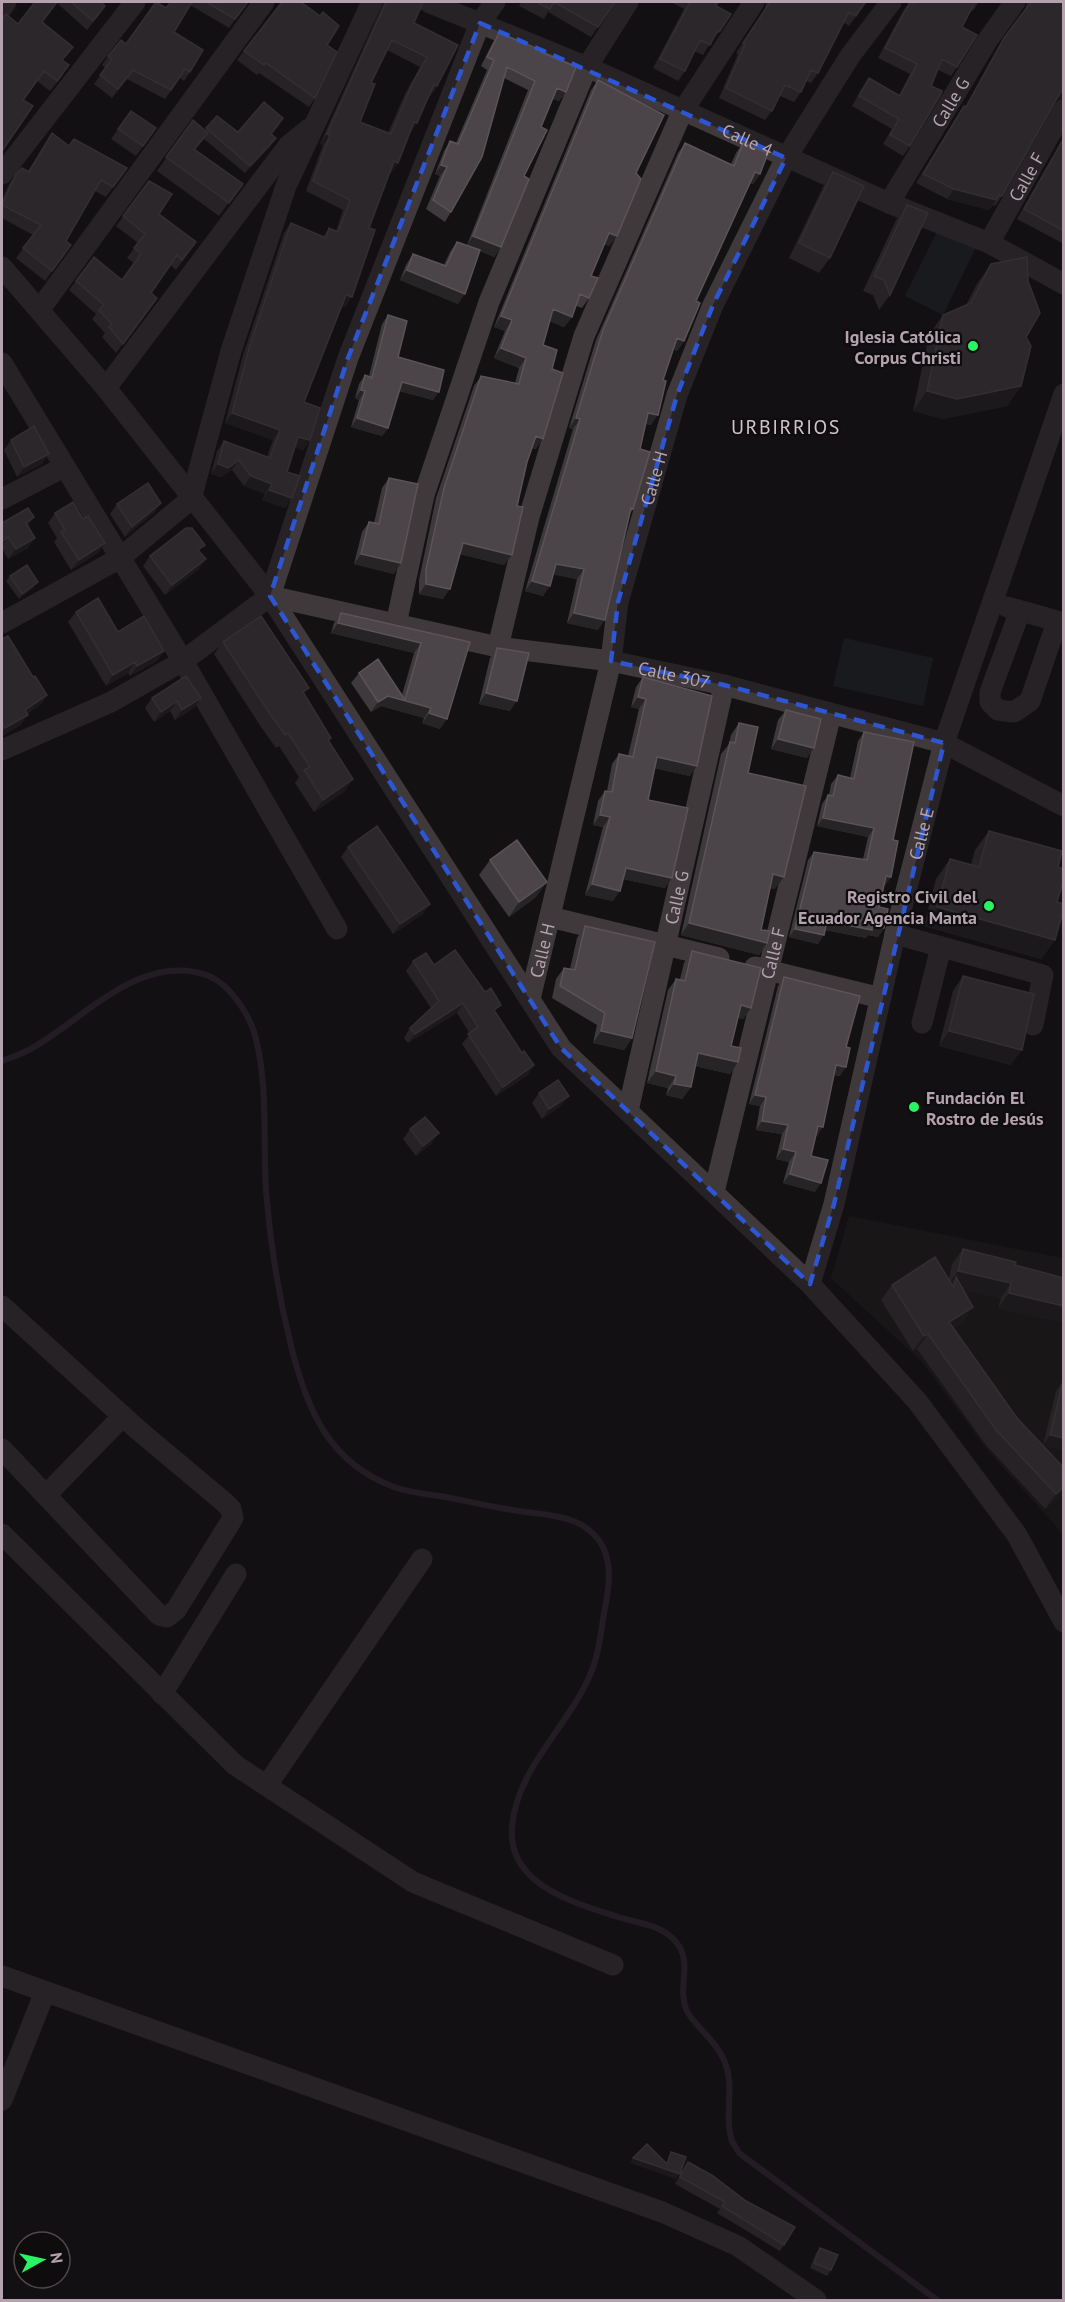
<svg xmlns="http://www.w3.org/2000/svg" width="1065" height="2302" viewBox="0 0 1065 2302" font-family="'PT Sans',sans-serif">
	<style>
		.built { fill: #201d1e }
		.green { fill: #23262d }
		.lines { fill: none; stroke-linecap: round; stroke-linejoin: round }
		.stream { stroke: #3b2b3a; stroke-width: 6 }
		.minor { stroke: #3f393c; stroke-width: 21 }
		.wall { fill: #3e393c; fill-rule: evenodd }
		.shaded-wall { fill: #272426 }
		.building { fill: #4b4448; stroke: #5b5358; stroke-width: 1.5; fill-rule: evenodd }
		.marked { fill: none; stroke: #2c56d4; stroke-width: 4.5; stroke-dasharray: 12 8; stroke-linejoin: round }
		.poi-dot { fill: #28f363; stroke: #0e0c0d; stroke-width: 2 }
		.labels { text-anchor: middle; dominant-baseline: central; stroke-width: 4.5; stroke-linejoin: round; paint-order: stroke }
		.street-label { font-size: 18px; fill: #b4a2ae; stroke: #0e0c0d }
		.poi-label { font-size: 18px; font-weight: bold; fill: #b4a2ae; stroke: #0e0c0d; text-anchor: end }
		.neighbourhood-label { font-size: 20px; letter-spacing: 1.5px; fill: #d0c3cb; stroke: #0e0c0d }
	</style>
	<rect width="100%" height="100%" fill="#131112"/>
	<!-- built -->
	<path class="built" d="M849,1216L1063,1258V1534L988,1451L922,1362L831,1278Z"/>
	<!-- green -->
	<path class="green" d="M939,228L976,247L943,315L905,296Z
		M844,638L933,658L923,706L833,686Z"/>
	<g class="lines">
		<!-- stream -->
		<path class="stream" d="M2,1061C12,1057 25,1053 34,1047C86,1017 142,951 209,976C231,985 251,1017 256,1039C268,1087 263,1141 266,1191C270,1243 279,1298 292,1350C308,1412 330,1463 394,1487C410,1493 429,1494 446,1497C475,1503 505,1510 534,1513C561,1516 589,1520 603,1547C612,1566 609,1588 605,1608C601,1628 600,1651 592,1670C571,1725 517,1766 512,1827C507,1885 575,1903 618,1917C638,1923 662,1925 675,1941C694,1962 677,1985 686,2009C692,2024 715,2039 723,2058C736,2084 724,2112 731,2138C732,2143 737,2148 739,2153L937,2300"/>
		<!-- minor -->
		<g class="minor">
			<path id="s1" d="M428,2L587,67L889,203L989,243L1064,284"/>
			<path d="M2,8L6,2"/>
			<path d="M2,174L135,2"/>
			<path id="s2" d="M889,203L987,41L1015,2"/>
			<path id="s3" d="M989,243L1064,109"/>
			<path d="M2,267L106,388L270,596L561,1048L810,1284L917,1401L1017,1535L1064,1622"/>
			<path d="M40,309L264,2"/>
			<path d="M2,363L183,661L337,929"/>
			<path d="M106,388L288,146L309,129"/>
			<path d="M2,499L64,467"/>
			<path id="s4" d="M270,596L498,647L611,661L724,685L944,743L1064,806"/>
			<path d="M1007,607L1064,623"/>
			<path d="M1020,611L990,692V702L998,710L1014,712L1030,701L1057,622"/>
			<path d="M2,623L120,558L191,499L231,351L286,186L372,2"/>
			<path d="M396,624L424,495L489,302L587,67L628,2"/>
			<path d="M498,647L529,517L584,336L682,112L754,2"/>
			<path d="M2,750L111,702L183,661L270,596L348,358L480,23L495,2"/>
			<path d="M550,917L719,958"/>
			<path d="M895,934L1043,975L1033,1025"/>
			<path d="M755,967L881,998"/>
			<path id="s5" d="M530,999L611,661L618,602L677,395L713,305L786,158L850,56L891,2"/>
			<path d="M922,1023L941,947"/>
			<path id="s6" d="M628,1111L724,685"/>
			<path id="s7" d="M714,1192L831,714"/>
			<path id="s8" d="M810,1284L834,1204L895,934L944,743L1064,394"/>
			<path d="M2,1306L137,1429L224,1502L231,1509L233,1518L176,1610L167,1617L159,1615L2,1449"/>
			<path d="M46,1495L123,1416"/>
			<path d="M2,1534L235,1765L413,1882L613,1965"/>
			<path d="M162,1694L236,1574"/>
			<path d="M267,1785L422,1559"/>
			<path d="M2,1976L662,2212L738,2246L816,2300"/>
			<path d="M2,2100L45,1992"/>
		</g>
	</g>
	<!-- wall -->
	<path class="wall" d="M35,2H103L102,4L99,15L87,30L57,3L42,22L63,61V75L50,91L37,81L24,100L18,24Z
		M170,2H248L229,28L190,5L174,32L190,72L184,81L180,78L165,99L127,79L112,98L94,84L106,68L102,65L108,56L126,44L166,8Z
		M384,2H423L414,23L458,45L437,86L430,96L429,95L417,123L410,133L398,163L391,173L390,172L369,228L345,307L342,306L304,402L310,440L303,450L295,447L287,472L292,498L285,508L262,500L265,494L244,486L232,470L221,477L211,474L217,451L224,441L267,457L273,440L225,423L243,355L284,233L291,223L323,237L329,228L336,231L343,210L306,191L323,145L320,144ZM387,50L420,67L405,94L388,133L360,122L371,83Z
		M521,2H615L591,37L548,12L544,19L519,6Z
		M671,2H718L716,6L713,41L711,42L703,55L694,51L685,71L678,81L653,68L684,9Z
		M766,2H867L862,9H861L849,26L843,22L818,73L811,83L806,81L801,92L794,102L780,96L772,111L765,120L719,98L738,54L736,53L765,9Z
		M910,2L913,4L915,2H979L973,11L970,10L962,27L957,67L951,76L938,70L910,146L903,156L883,144L892,129L852,106L862,88L869,78L899,95L910,74L878,58L903,11Z
		M1027,2H1064L1062,76L1064,96L1055,101L1002,196L995,206L993,205L989,210L947,199L916,183L957,116L964,106L965,107L998,48L1025,9Z
		M499,33L541,52L566,92L559,101L553,99L541,127L501,247L494,257L480,251L458,304L400,280L406,265L413,254L444,265L450,252L457,242L477,250L467,245L528,90L504,78L451,212L445,222L426,209L440,176L435,174L444,151L450,141L456,143L487,70L481,66L493,42Z
		M327,45L315,98L309,107L259,73L257,75L237,60L244,51Z
		M598,80L636,173L617,236L609,246L604,244L591,276L589,298L582,308L576,306L572,317L564,327L549,321L543,345L552,369L536,449L532,448L527,462L504,565L460,554L443,599L419,594V580L436,498L474,386L481,376L515,383L519,368L494,358L505,331L494,327L591,90Z
		M131,111L156,128L136,156L111,139Z
		M217,116L238,132L278,126L271,134V146L245,173L204,139L195,150L233,197L219,216L157,171L193,120L205,130Z
		M52,133L69,146L127,168L106,197L95,191L66,241L71,245L45,281L16,258L33,235L2,218V200L9,184L16,174L28,171Z
		M1064,136V244L1017,219Z
		M685,143L731,164L736,153L743,143L760,174L753,184L750,183L696,301L684,341L677,351L673,349L663,380L651,425L646,424L640,449L633,509L630,514L598,630L567,623L577,579L553,574L543,596L525,591L573,429L569,428L596,340L678,153Z
		M833,172L830,258L819,273L789,258L823,187Z
		M149,181L159,214L196,242L176,270L170,265L151,293L150,308L116,353L102,337L105,333L92,319L96,314L69,290L94,257L122,280L134,263L127,258L138,243L116,226Z
		M907,205L890,295L879,310L873,295L863,291L896,220Z
		M991,264L1026,337L1021,386L1007,406L943,419L913,411L929,335L943,315L966,305L977,284Z
		M388,315L398,357L433,400L399,391L388,428L382,436L351,427L359,400L355,398L359,384L365,375L369,376L382,324Z
		M11,440L42,464L17,477L4,450Z
		M389,478L394,574L354,564L362,532L369,522L374,523L382,488Z
		M117,504L154,513L125,537L110,514Z
		M55,513L105,543L98,553L71,570L54,542L57,538L48,523Z
		M34,517L28,526V548L8,559L2,548V523Z
		M199,552V569L165,595L143,566L150,556Z
		M10,576L34,587L19,599L6,581Z
		M76,612L118,632L164,651L157,661L130,676L128,673L106,686L68,622Z
		M341,613L470,642L440,729L422,723L424,718L381,706L371,712L351,683L359,673L402,695L414,653L331,633L334,623Z
		M2,639L47,695L41,704L27,714L21,725L2,736Z
		M223,642L305,695L331,738L329,741L353,779L344,792L314,812L295,783L299,777L279,746L276,748L261,727L214,654Z
		M497,648L510,711L479,704L490,658Z
		M643,677L690,776L654,768L648,800L665,888L623,879L613,901L585,895L603,827L593,825L598,801L605,791H607L612,764L619,754L628,756L639,709L631,707L636,687Z
		M152,698H201L194,708L175,720L170,711L154,722L145,708Z
		M786,710L807,758L771,749L778,720Z
		M739,723L748,773L775,889L770,888L761,930L767,943L759,955L681,935L721,754L729,744L731,735Z
		M864,732L893,840L891,877L885,885H884L879,907L884,928L878,937L868,935L866,938L825,930L818,944L789,937L808,860L814,852L863,859L868,837L817,826L822,804L828,795H829L831,784L838,775L850,778L858,741Z
		M989,831L1058,867L1057,902L1055,940L1041,959L924,926L936,879L950,859L971,865L975,850Z
		M348,847L423,914L393,934L341,857Z
		M490,860L536,897L509,917L479,875Z
		M585,926L632,1038L624,1050L593,1043L597,1025L552,998L556,979L564,968L570,969L577,938Z
		M692,951L751,1008L743,1019L738,1018L731,1046L738,1062L730,1074L695,1066L691,1087L682,1099L666,1095L668,1088L647,1083L668,990L676,979H680L684,963Z
		M413,961L434,965L496,1013L528,1075L496,1096L462,1044L470,1034L457,1013L408,1043L404,1038L410,1028L431,1008L406,971Z
		M963,976L1011,1065L939,1046L953,991Z
		M784,977L846,1047L840,1076L834,1075L817,1136H816L811,1156L815,1192L783,1183L789,1162L776,1159L782,1134L756,1130L760,1106L749,1104L778,986Z
		M539,1093L561,1106L542,1119L532,1103Z
		M410,1129L431,1144L416,1156L403,1139Z
		M963,1249L1015,1265L1064,1278V1323L998,1308L1001,1298L963,1290L973,1307L963,1322L953,1328L1064,1492L1045,1509L986,1445L917,1349L913,1351L881,1300L892,1285L949,1279L952,1264Z
		M1063,1381L1064,1450L1043,1445L1056,1391Z
		M688,2162L784,2245L780,2251L717,2213L720,2209L675,2184Z
		M820,2248L831,2270L827,2276L810,2268L816,2253Z"/>
	<!-- shaded-wall -->
	<path class="shaded-wall" d="M720,31L713,41L709,42L716,33Z
		M557,88L566,92L559,101L550,98Z
		M1064,90V96L1053,102L1060,93Z
		M414,122L417,123L410,133Z
		M327,134L330,135L323,145L320,144Z
		M276,138L271,146L245,173L250,166Z
		M394,161L398,163L391,173L387,171Z
		M441,165L447,167L440,176L435,174Z
		M755,172L760,174L753,184L748,182Z
		M954,189L996,200L989,210L947,199Z
		M609,233L617,236L609,246L602,243Z
		M473,236L501,247L494,257L467,245Z
		M407,270L465,294L458,304L400,280Z
		M346,295L352,297L345,307L339,305Z
		M553,309L572,317L564,327L545,319Z
		M501,316L512,320L505,331L494,327Z
		M677,338L684,341L677,351L670,348Z
		M501,348L526,358L519,368L494,358Z
		M402,382L439,392L433,400L396,390Z
		M1021,386L1007,406L943,419L913,411L927,391Z
		M361,390L365,391L359,400L355,398Z
		M232,413L280,430L273,440L225,423Z
		M648,413L658,415L651,425L641,423Z
		M357,418L388,428L382,436L351,427Z
		M576,418L580,419L573,429L569,428Z
		M536,436L543,439L536,449L529,446Z
		M298,437L310,440L303,450L291,446Z
		M49,454L42,464L17,477L24,467Z
		M239,460L232,470L221,477L211,474L218,464Z
		M251,476L272,484L265,494L244,486Z
		M269,490L292,498L285,508L262,500Z
		M161,503L154,513L125,537L132,527Z
		M34,517L27,528L26,523Z
		M8,537L2,546V542Z
		M35,538L28,548L8,559L16,549Z
		M105,543L98,553L71,570L79,560Z
		M463,543L512,555L504,565L456,553Z
		M361,554L401,563L394,574L354,564Z
		M206,559L199,569L165,595L172,585Z
		M556,564L584,569L577,579L549,574Z
		M532,581L550,586L543,596L525,591Z
		M38,582L34,587L19,599L22,594Z
		M426,584L450,589L443,599L419,594Z
		M574,613L605,620L598,630L567,623Z
		M338,623L421,643L414,653L331,633Z
		M164,651L157,661L130,676L137,666Z
		M135,662L128,673L106,686L113,675Z
		M486,693L517,701L510,711L479,704Z
		M47,695L41,704L18,719L25,710Z
		M388,696L431,708L424,718L381,706L371,712L378,702Z
		M638,697L646,699L639,709L631,707Z
		M201,698L194,708L175,720L182,710Z
		M177,701L170,711L154,722L161,712Z
		M429,713L447,719L440,729L422,723Z
		M28,715L21,725L2,736V733L5,728Z
		M778,739L814,748L807,758L771,749Z
		M657,757L697,766L690,776L650,767Z
		M353,779L344,792L314,812L323,800Z
		M600,815L610,817L603,827L593,825Z
		M823,818L874,828L868,837L817,826Z
		M626,868L672,878L665,888L618,878Z
		M773,874L784,877L775,889L765,887Z
		M886,876L891,877L885,885L879,884Z
		M547,882L536,897L509,917L519,902Z
		M592,884L620,891L613,901L585,895Z
		M430,904L423,914L393,934L400,924Z
		M937,907L1055,940L1041,959L924,926Z
		M827,921L872,926L884,928L878,937L868,935L866,938L821,929Z
		M689,923L767,943L759,955L681,935Z
		M795,929L824,935L818,944L789,937Z
		M463,1003L457,1013L408,1043L415,1034Z
		M741,1005L751,1008L743,1019L733,1017Z
		M601,1031L632,1038L624,1050L593,1043Z
		M949,1031L1022,1050L1011,1065L939,1046Z
		M698,1053L738,1062L730,1074L690,1065Z
		M534,1065L528,1075L496,1096L503,1087Z
		M836,1065L846,1067L840,1076L830,1074Z
		M656,1071L676,1076L668,1088L647,1083Z
		M674,1084L691,1087L682,1099L666,1095Z
		M755,1095L766,1097L760,1106L749,1104Z
		M569,1096L561,1106L542,1119L549,1109Z
		M762,1121L788,1125L782,1134L756,1130Z
		M818,1126L823,1127L817,1136L811,1135Z
		M439,1133L431,1144L416,1156L423,1146Z
		M783,1149L796,1152L789,1162L776,1159Z
		M790,1174L821,1183L815,1192L783,1183Z
		M958,1271L1011,1283L1001,1298L954,1288L956,1277L949,1287L947,1286Z
		M1009,1293L1064,1306V1323L998,1308Z
		M973,1307L963,1322L938,1337L949,1322Z
		M928,1334L917,1349L913,1351L924,1336Z
		M1050,1435L1064,1438V1450L1043,1445Z
		M1064,1487L1063,1493L1045,1509L1056,1494Z
		M633,2158L680,2174L676,2179L630,2163Z"/>
	<!-- building -->
	<path class="building" d="M35,2H57L42,22L73,47L62,60L69,65L57,81L44,71L23,100L33,106L2,151V20L6,14L18,24Z
		M71,2H103L102,3L105,6L93,21Z
		M156,2L166,8L171,2H192L174,32L203,50L190,72L185,69L171,90L133,70L118,89L100,75L112,59L108,56L121,40L126,44Z
		M206,2H248L235,19Z
		M282,2H301L320,16L323,12L339,26L327,45L337,52L315,98L266,63L264,65L244,51Z
		M386,2H423L414,23L458,45L437,86L434,84L417,123L414,122L398,163L394,161L369,228L375,230L352,297L346,295L304,402L320,408L310,440L298,437L287,472L300,476L292,498L269,490L272,484L251,476L239,460L228,468L218,464L224,441L270,458L280,430L232,413L250,345L291,223L326,238L329,228L338,232L350,200L313,181L330,135L327,134ZM392,40L427,57L412,84L391,134L360,122L375,84L371,83Z
		M536,2H615L598,27L554,2L550,9Z
		M690,2H718L716,6L731,14L720,31L716,33L710,45L700,40L685,71L660,59Z
		M770,2H865L856,16L849,12L818,73L811,70L801,92L785,85L772,111L726,88L745,44L743,43Z
		M910,2L914,4L915,2H975L962,27L977,35L957,67L942,59L931,86L942,91L941,94L910,146L890,135L899,119L859,96L869,78L900,96L917,64L885,48Z
		M1031,2H1064V74L1062,76H1064V90L1060,93L1002,196L999,195L996,200L954,189L923,174L964,106L966,107L1004,38Z
		M499,33L542,50L541,52L576,67L566,92L557,88L541,127L547,130L524,176L529,179L501,247L473,236L535,81L507,67L482,157L451,212L433,200L447,167L441,165L450,141L458,144L469,119L494,60L487,57Z
		M598,80L664,115L636,173L641,179L617,236L609,233L591,276L598,278L589,298L580,294L572,317L553,309L543,345L557,350L552,369L563,373L543,439L536,436L527,462L517,506L523,507L512,555L463,543L450,589L426,584V569L444,488L481,376L519,384L526,358L501,348L512,320L501,316Z
		M264,102L283,118L271,134L276,138L250,166L206,128L217,116L238,132Z
		M131,111L156,128L143,146L118,129Z
		M193,120L208,133L194,149L243,184L229,203L166,157Z
		M52,133L69,146L74,139L127,168L113,187L101,180L66,241L71,245L52,271L23,248L41,225L2,205L16,174L22,168L29,172Z
		M1064,138V231L1024,209Z
		M685,143L734,166L743,143L768,153L760,174L755,172L696,301L700,303L684,341L677,338L663,380L666,381L658,415L648,413L640,449L650,452L633,509L631,508L605,620L574,613L584,569L556,564L550,586L532,581L580,419L576,418L603,330Z
		M833,172L864,186L830,258L799,243Z
		M149,181L172,194L159,214L196,242L182,260L177,255L151,293L157,298L123,344L109,327L112,324L99,310L104,305L76,281L94,257L122,280L141,254L134,248L145,234L123,216Z
		M907,205L928,213L890,295L884,280L874,276Z
		M457,242L480,250L465,294L407,270L413,254L446,266Z
		M1027,257L1028,281L1040,313L1026,337L1031,346L1021,386L957,399L927,391L943,315L971,303L991,264Z
		M388,315L407,321L398,357L444,370L439,392L402,382L388,428L357,418L365,391L361,390L365,375L372,378Z
		M34,426L49,454L24,467L11,440Z
		M389,478L418,484L401,563L361,554L369,522L379,524Z
		M148,483L161,503L132,527L117,504Z
		M73,502L83,519L88,516L105,543L79,560L61,532L65,530L55,513Z
		M28,508L34,517L26,523L35,538L16,549L8,537L2,542V523Z
		M186,528H192L205,545L198,550L206,559L172,585L150,556Z
		M27,565L38,582L22,594L10,576Z
		M98,598L118,632L144,616L164,651L137,666L135,662L113,675L76,612Z
		M341,613L470,642L447,719L429,713L431,708L388,696L378,702L359,673L378,659L405,700L421,643L338,623Z
		M261,616L309,688L303,692L331,738L328,740L353,779L323,800L304,770L310,767L288,733L285,735L270,714L223,642Z
		M8,636L33,677L35,676L47,695L25,710L28,715L5,728L2,723V639Z
		M497,648L529,653L517,701L486,693Z
		M186,676L201,698L182,710L177,701L161,712L152,698Z
		M643,677L712,696L697,766L657,757L648,800L688,808L672,878L626,868L620,891L592,884L610,817L600,815L605,791L612,792L619,754L633,757L646,699L638,697Z
		M786,710L821,719L814,748L778,739Z
		M739,723L758,727L748,773L806,786L784,877L773,874L761,930L770,931L767,943L689,923L730,742L735,743Z
		M864,732L914,742L893,840L898,841L891,877L886,876L879,907L888,909L884,928L872,926V930L827,921L824,935L795,929L814,852L867,860L874,828L823,818L828,795L833,796L838,775L854,779Z
		M377,826L430,904L400,924L348,847Z
		M989,831L1062,851L1058,867L1064,869V879L1057,902L1064,904V908L1055,940L937,907L950,859L979,867Z
		M517,840L547,882L519,902L490,860Z
		M585,926L655,942L632,1038L601,1031L605,1013L560,986L564,968L575,970Z
		M455,950L485,992L491,988L501,1005L494,1010L522,1053L524,1051L534,1065L503,1087L468,1034L478,1027L463,1003L415,1034L410,1028L439,1001L413,961L426,953L434,965Z
		M692,951L761,968L751,1008L741,1005L731,1046L741,1048L738,1062L698,1053L691,1087L674,1084L676,1076L656,1071L676,979L685,981Z
		M963,976L1034,994L1022,1050L949,1031Z
		M784,977L860,996L846,1047L850,1048L846,1067L836,1065L823,1127L818,1126L811,1156L828,1160L821,1183L790,1174L796,1152L783,1149L788,1125L762,1121L766,1097L755,1095Z
		M558,1080L569,1096L549,1109L539,1093Z
		M425,1117L439,1133L423,1146L410,1129Z
		M963,1249L1016,1262L1015,1265L1064,1278V1306L1009,1293L1011,1283L958,1271Z
		M935,1257L954,1288L956,1277L973,1307L949,1322L1017,1418L1064,1468V1487L1056,1494L996,1430L928,1334L924,1336L892,1285Z
		M1063,1381H1064V1438L1050,1435Z
		M647,2144L667,2164L671,2152L686,2157L680,2174L633,2158Z
		M688,2162L713,2176L746,2201L795,2227L784,2245L722,2206L725,2202L680,2177Z
		M820,2248L838,2255L831,2270L814,2263Z"/>
	<!-- marked area -->
	<path d="M0 0H1065V2302H0ZM480,23L786,158L713,305L677,395L618,602L611,661L724,685L944,743L834,1204L810,1284L561,1048L270,596L348,358Z" fill="#131112" fill-opacity=".55" fill-rule="evenodd"/>
	<path class="marked" d="M480,23L786,158L713,305L677,395L618,602L611,661L724,685L944,743L834,1204L810,1284L561,1048L270,596L348,358Z"/>
	<!-- markers -->
	<g class="poi-dot">
		<circle cx="973" cy="346" r="6"/>
		<circle cx="989" cy="906" r="6"/>
		<circle cx="914" cy="1107" r="6"/>
	</g>
	<g class="labels">
		<!-- street labels -->
		<g class="street-label">
			<text stroke="none"><textPath href="#s2" startOffset="118">Calle G</textPath></text>
			<text stroke="none"><textPath href="#s1" startOffset="348">Calle 4</textPath></text>
			<text stroke="none"><textPath href="#s3" startOffset="76">Calle F</textPath></text>
			<text stroke="none"><textPath href="#s5" startOffset="536">Calle H</textPath></text>
			<text stroke="none"><textPath href="#s4" startOffset="412">Calle 307</textPath></text>
			<text stroke="none"><textPath href="#s8" startOffset="464">Calle E</textPath></text>
			<text stroke="none"><textPath href="#s6" startOffset="219">Calle G</textPath></text>
			<text stroke="none"><textPath href="#s5" startOffset="50">Calle H</textPath></text>
			<text stroke="none"><textPath href="#s7" startOffset="246">Calle F</textPath></text>
		</g>
		<!-- poi labels -->
		<g class="poi-label">
			<text x="961" y="336">Iglesia Católica<tspan x="961" dy="21">Corpus Christi</tspan></text>
			<text x="977" y="896">Registro Civil del<tspan x="977" dy="21">Ecuador Agencia Manta</tspan></text>
			<text x="926" y="1097" text-anchor="start">Fundación El<tspan x="926" dy="21">Rostro de Jesús</tspan></text>
		</g>
		<!-- neighbourhood labels -->
		<g class="neighbourhood-label">
			<text x="786" y="427">URBIRRIOS</text>
		</g>
	</g>
	<!-- border -->
	<rect width="1065" height="2302" fill="none" stroke="#b4a2ae" stroke-width="6"/>
	<!-- north arrow -->
	<g transform="translate(42 2260) rotate(82)"><circle r="28" fill="#0e0c0d" stroke="#50484d" stroke-width="1.5"/>
	<path d="M0-4.5L10 22L0 15L-10 22Z" fill="#28f363"/>
	<text y="-9" font-size="16" font-weight="bold" text-anchor="middle" fill="#b4a2ae">N</text>
	</g>
</svg>
